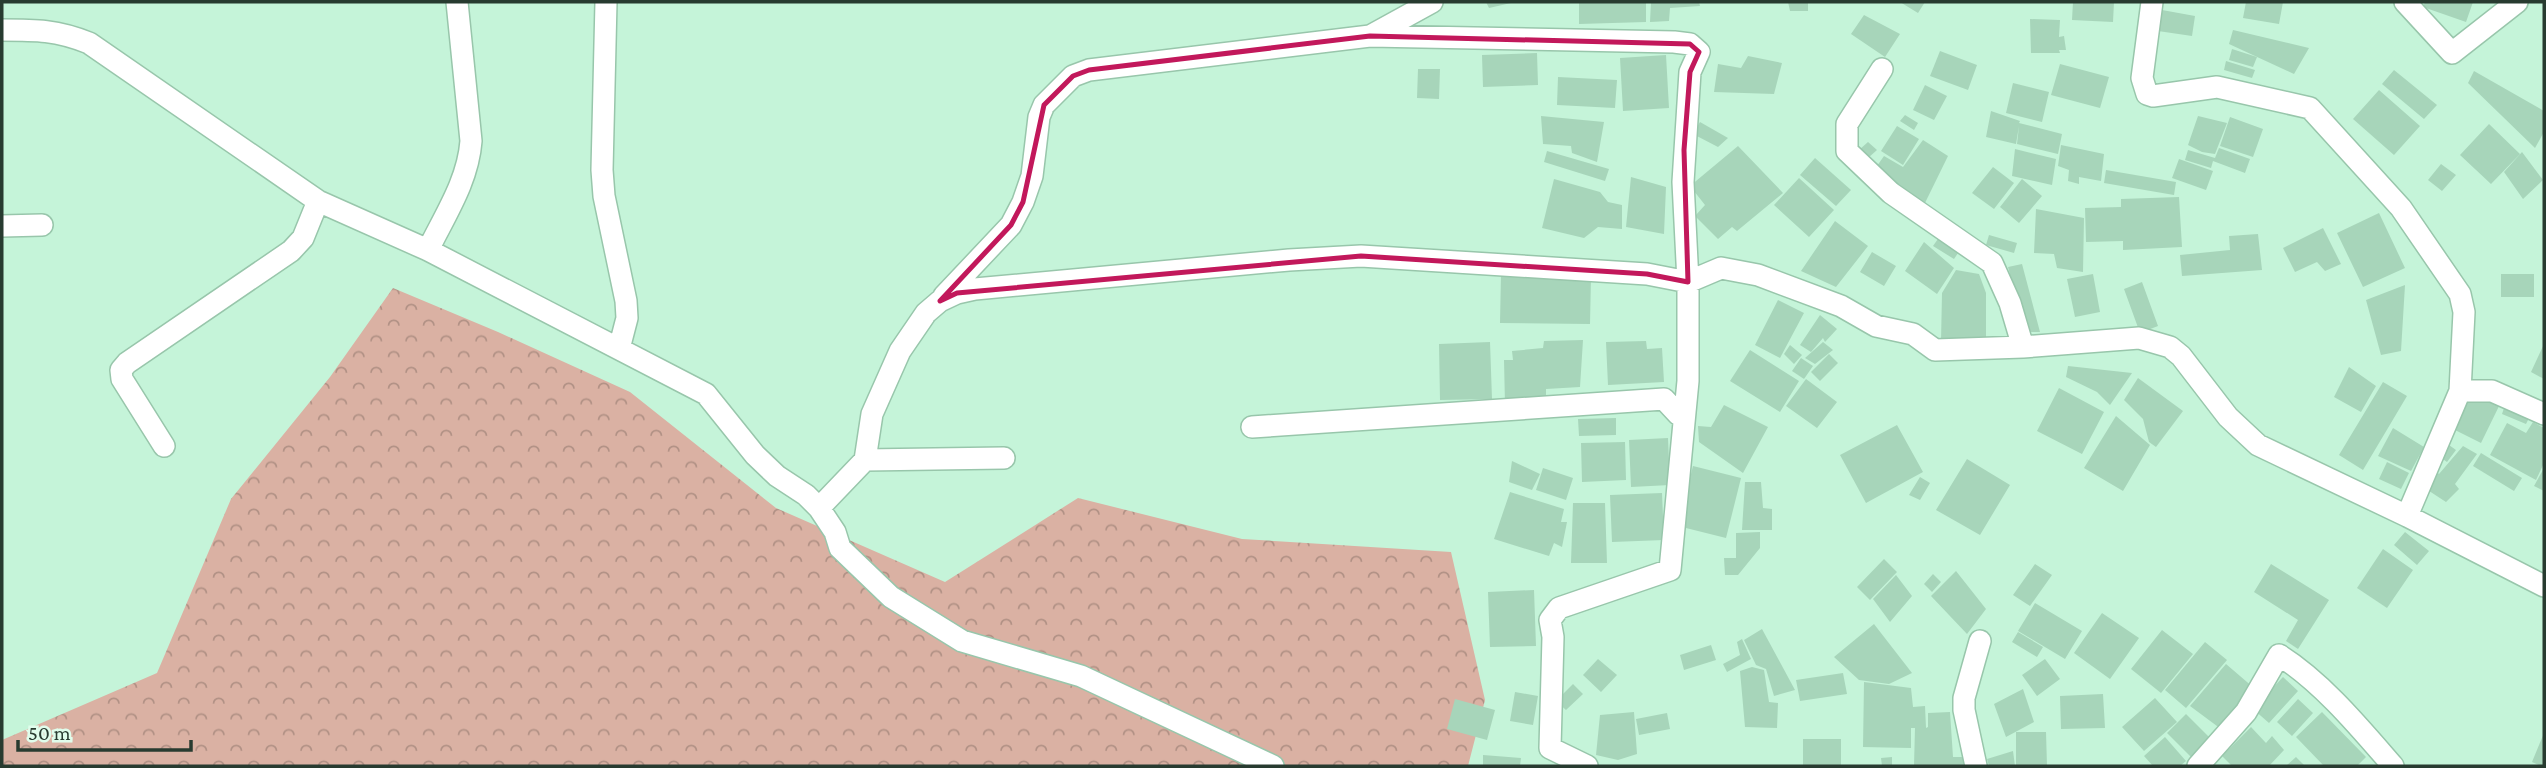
<svg xmlns="http://www.w3.org/2000/svg" width="2546" height="768" viewBox="0 0 2546 768" font-family="'Crimson Pro',serif">
	<style>
		.forest { fill: url(#forest-crowns) }
		.building { fill: #a7d5ba }
		.lines { fill: none; stroke-linecap: round; stroke-linejoin: round }
		.minor-casing { stroke: #98c6ab; stroke-width: 24 }
		.minor { stroke: #fff; stroke-width: 21 }
		.marked { fill: none; stroke: #c2185b; stroke-width: 5; stroke-linejoin: round }
	</style>
	<defs>
		<pattern id="forest-crowns" width="20" height="18" patternUnits="userSpaceOnUse" patternTransform="scale(1.75)"><rect width="20" height="18" fill="#dab1a3"/><path d="M2 6a3 3 0 1 1 6 0M12 15a3 3 0 1 1 6 0" fill="none" stroke="#b19185"/></pattern>
	</defs>
	<rect width="100%" height="100%" fill="#c5f4d9"/>
	<!-- forest -->
	<path class="forest" d="M393,288L498,332L630,392L776,508L945,582L1078,498L1242,539L1451,552L1485,700L1468,766H2V740L157,673L231,499L330,377Z"/>
	<!-- building -->
	<path class="building" d="M1486,2H1511V3L1489,8Z
		M1579,2H1646V22L1579,24Z
		M1651,2H1699L1700,6L1670,8L1669,21L1650,22Z
		M1788,2H1808V11H1790Z
		M1900,2H1925L1918,13Z
		M2073,2H2114L2113,22L2072,20Z
		M2246,2H2283L2279,24L2243,18Z
		M2425,2H2473L2466,22L2423,7Z
		M2162,10L2195,16L2192,36L2158,31Z
		M1864,15L1900,34L1885,57L1851,34Z
		M2030,19L2060,20L2059,37L2064,36L2066,50H2059L2060,53H2031Z
		M2233,30L2309,48L2294,74L2229,44Z
		M2232,49L2257,57L2253,67L2229,60Z
		M1940,51L1977,65L1968,90L1930,76Z
		M1537,53L1538,85L1483,87L1482,55Z
		M1666,55L1669,108L1623,111L1620,58Z
		M1748,56L1782,63L1774,94L1714,92L1718,64L1741,68Z
		M2226,61L2255,70L2252,78L2224,70Z
		M2060,64L2109,77L2100,108L2051,95Z
		M1418,69H1440L1439,99L1417,98Z
		M2394,70L2437,105L2424,119L2382,84Z
		M2474,71L2544,111V132L2535,148L2468,83Z
		M1558,77L1617,80L1615,108L1557,105Z
		M2013,83L2049,92L2042,122L2006,113Z
		M1925,85L1947,96L1934,120L1913,110Z
		M2379,90L2420,126L2394,155L2353,119Z
		M1991,111L2020,121L2019,123L2062,134L2058,154L2017,144L2019,126L2016,144L1986,137Z
		M1905,115L1918,123L1914,130L1900,121Z
		M1541,116L1604,122L1597,162L1572,153L1571,146L1543,144Z
		M2198,116L2227,123L2215,154L2202,152L2188,145Z
		M2230,117L2263,129L2253,157L2220,146Z
		M1700,122L1728,138L1718,147L1693,134Z
		M2489,124L2520,154L2491,184L2460,155Z
		M1897,126L1919,139L1903,165L1881,151Z
		M1923,140L1948,156L1924,205L1899,192L1877,166L1884,156L1903,167Z
		M1868,142L1877,150L1868,158L1859,150Z
		M2061,145L2104,154L2101,181L2079,177V184L2068,181L2069,170L2058,166Z
		M1738,146L1783,193L1737,231L1732,227L1718,239L1695,216L1705,205L1690,186Z
		M2219,148L2250,159L2245,173L2213,161L2211,168L2185,160L2188,150L2215,158Z
		M2015,149L2056,159L2052,185L2012,176Z
		M1547,151L1609,169L1605,181L1544,162Z
		M2522,152L2543,180L2523,199L2504,172Z
		M1815,158L1851,190L1836,206L1800,175Z
		M2179,159L2213,171L2206,190L2172,178Z
		M2441,164L2456,175L2442,191L2428,180Z
		M1993,167L2014,183L1994,209L1972,193Z
		M2106,170L2176,182L2174,195L2104,183Z
		M1631,177L1666,187L1664,234L1626,227Z
		M1799,178L1834,210L1809,237L1774,205Z
		M1554,179L1600,192L1608,202L1622,205V229L1598,227L1584,238L1542,228Z
		M2022,179L2042,196L2019,223L2000,207Z
		M2179,197L2182,247L2123,250V241L2086,242L2085,208L2121,207V199Z
		M2036,209L2084,218L2083,272L2057,268L2054,254L2034,253Z
		M2379,213L2405,268L2363,287L2337,233Z
		M1835,221L1868,246L1836,287L1801,271Z
		M2323,228L2341,264L2325,271L2317,262L2295,272L2283,248Z
		M2258,234L2262,270L2182,276L2180,255L2230,250L2229,236Z
		M1989,235L2017,243L2014,253L1986,245Z
		M1940,236L1960,250L1954,259L1933,246Z
		M1924,242L1954,268L1937,294L1905,271Z
		M1872,252L1896,266L1884,286L1860,272Z
		M2022,264L2040,332H2025L2008,267Z
		M1956,270L1979,274L1986,293V342H1941L1942,293Z
		M1501,274L1591,276L1590,324L1500,323Z
		M2093,274L2100,312L2075,317L2067,279Z
		M2501,274H2534V297H2501Z
		M2142,282L2158,326L2140,333L2124,289Z
		M2405,285L2401,351L2381,355L2366,300Z
		M1778,300L1804,313L1780,358L1755,345Z
		M1820,315L1837,329L1825,342L1823,338L1811,352L1800,345Z
		M1583,340L1580,387L1546,389V397H1530L1529,403L1505,404L1504,360H1513L1512,351L1543,348L1544,341Z
		M1646,341L1647,349L1662,348L1664,382L1608,385L1606,342Z
		M1490,342L1492,399L1440,400L1439,344Z
		M1823,342L1833,350L1815,364L1805,358Z
		M2544,344V379L2531,372Z
		M1790,345L1802,355L1794,364L1784,354Z
		M1750,350L1799,381L1780,412L1730,381Z
		M1829,354L1838,363L1820,381L1811,372Z
		M1801,358L1813,366L1804,379L1792,371Z
		M2068,366L2132,373L2110,405L2097,392L2066,377Z
		M2349,367L2376,386L2361,412L2334,397Z
		M2138,378L2183,411L2156,447L2149,442L2143,419L2124,400Z
		M1806,379L1837,402L1817,428L1786,406Z
		M2383,382L2407,396L2363,470L2339,455Z
		M2059,388L2104,412L2082,454L2037,431Z
		M2470,393L2502,400L2481,443L2453,429Z
		M1724,405L1768,427L1743,473L1699,442L1698,426L1711,427Z
		M2504,408L2529,418L2526,424L2502,414Z
		M2116,416L2150,445L2123,491L2084,468Z
		M1616,418V435L1579,436L1578,419Z
		M2533,422L2544,428V463L2536,480L2490,455L2507,423L2526,433Z
		M1897,425L1923,472L1866,503L1840,455Z
		M2393,428L2424,447L2411,471L2378,456Z
		M1668,438L1670,485L1631,487L1629,440Z
		M1625,442L1626,480L1582,482L1581,443Z
		M2449,445L2456,450L2447,462L2440,457Z
		M2463,446L2477,454L2455,484L2459,489L2446,502L2423,487L2434,469L2439,474Z
		M2481,453L2522,478L2514,491L2473,466Z
		M1967,459L2010,485L1980,535L1936,510Z
		M1512,461L1540,474L1532,490L1509,482Z
		M2387,462L2409,473L2401,489L2379,479Z
		M1693,466L1741,478L1726,538L1678,526Z
		M1543,468L1573,478L1566,500L1536,490Z
		M2544,468V491L2534,486Z
		M1920,477L1930,483L1920,500L1909,495Z
		M1745,482H1761L1763,508L1772,509V530H1742Z
		M1510,492L1564,509L1561,522H1567L1562,547L1554,543L1549,556L1494,539Z
		M1662,493L1664,540L1612,542L1610,495Z
		M1573,503H1605L1607,563H1571Z
		M1760,532V548L1738,575H1725L1724,558H1736V533Z
		M2405,532L2429,551L2417,565L2394,545Z
		M2383,549L2413,570L2387,608L2357,588Z
		M1884,559L1897,572L1870,600L1857,587Z
		M2035,564L2052,575L2030,606L2013,595Z
		M2271,564L2329,600L2298,649L2286,641L2298,620L2254,592Z
		M1956,571L1986,609L1967,634L1931,596Z
		M1933,574L1941,582L1932,592L1924,584Z
		M1896,575L1912,596L1890,622L1873,599Z
		M1534,590L1536,646L1490,647L1488,592Z
		M2035,603L2082,631L2065,659L2018,631Z
		M2102,613L2139,638L2110,679L2074,653Z
		M1874,624L1912,673L1889,684L1859,680L1834,657Z
		M1762,629L1795,690L1774,696L1766,669L1756,665L1744,640Z
		M2162,630L2193,654L2161,693L2131,669Z
		M2018,632L2043,647L2037,657L2012,642Z
		M1742,639L1751,659L1727,672L1723,664L1740,655L1737,642Z
		M2205,642L2227,660L2186,708L2165,690Z
		M1711,645L1716,660L1684,670L1680,655Z
		M1598,659L1617,675L1601,692L1583,675Z
		M2045,659L2060,679L2037,696L2022,675Z
		M2226,664L2254,688L2221,729L2190,706Z
		M1752,667L1764,670L1769,702L1778,703L1777,728L1745,727L1740,671Z
		M1843,673L1847,694L1800,701L1796,680Z
		M2283,677L2298,691L2269,723L2253,709Z
		M1864,682L1911,688L1913,707L1925,706L1926,728L1928,727V713L1950,712L1953,757H1969V766H1914L1915,728H1911V748L1863,747Z
		M1573,684L1583,694L1566,710L1556,701Z
		M2023,689L2034,722L2006,737L1994,704Z
		M1515,692L1538,696L1533,725L1510,721Z
		M2103,694L2105,728L2061,729L2060,696Z
		M2155,698L2177,722L2144,751L2122,727Z
		M1455,699L1495,710L1487,740L1447,729Z
		M2298,699L2313,713L2292,736L2277,722Z
		M1634,712L1637,754L1618,760L1596,755L1600,715Z
		M2322,712L2366,757L2357,766H2324L2296,737Z
		M1667,713L1670,729L1639,735L1636,719Z
		M2186,714L2212,740L2193,759L2167,733Z
		M2251,727L2266,743L2272,736L2284,750L2269,766H2232L2222,756Z
		M2016,732H2046L2047,766H2016Z
		M2544,733V766H2541L2532,762Z
		M2165,737L2186,761L2180,766H2153L2144,756Z
		M1803,739H1841V766H1803Z
		M2013,751L2015,766H1989L1987,759Z
		M1483,755L1521,758L1520,766H1483Z
		M1892,757V766H1882L1881,758Z
		M2296,757L2305,766H2286Z"/>
	<g class="lines">
		<!-- minor casing -->
		<g class="minor-casing">
			<path id="minor" d="M606,2L602,170L604,196L626,301L627,318L619,349
				M2152,2L2142,78L2147,94L2153,96L2217,87L2310,108L2401,208L2460,294L2464,312L2460,391L2407,516
				M2405,2L2452,53L2517,2
				M2,30C36,30 57,30 89,43L318,201L428,250L706,394L755,455L777,476L806,495L819,508L835,532L840,548L891,597L962,641L1081,676L1273,766
				M1372,35L1432,2
				M1882,69L1847,124V151L1891,193L1992,263L2010,303L2023,347
				M2,226L42,225
				M428,250C445,215 468,181 471,141L457,2
				M944,296L1011,225L1023,202L1032,176L1039,117L1044,105L1073,76L1089,70L1370,36L1674,42L1690,44L1699,52L1690,72L1683,182L1688,282V381L1685,412L1678,414L1664,399L1252,427
				M2460,391H2492L2544,414
				M164,446L122,379L121,370L127,363L291,251L303,238L318,201
				M865,460L1004,458
				M819,508L865,460L872,414L900,351L926,313L940,301L957,293L975,289L1289,260L1361,256L1647,274L1688,282L1721,268L1758,275L1841,306L1876,326L1913,334L1935,350L2023,347L2139,338L2170,347L2181,356L2228,417L2258,445L2407,516L2544,586
				M1587,766L1550,748L1553,637L1550,620L1559,608L1670,570L1685,412
				M1976,766L1964,710V698L1980,641
				M2198,766L2246,712L2279,655C2322,682 2360,728 2393,766"/>
		</g>
		<!-- minor -->
		<use href="#minor" class="minor"/>
	</g>
	<!-- marked area -->
	<path class="marked" d="M1370,36L1690,44L1699,52L1690,72L1684,150L1688,282L1647,274L1361,256L957,293L940,301L1011,225L1023,202L1044,105L1073,76L1089,70Z"/>
	<!-- border -->
	<rect width="2546" height="768" fill="none" stroke="#283b30" stroke-width="7"/>
	<!-- scale -->
	<path d="M18 740v10h173v-10" fill="none" stroke="#283b30" stroke-width="3.5"/>
	<text x="28" y="740" font-size="21" fill="#283b30" stroke="#e0fdec" stroke-width="5" paint-order="stroke">50 m</text>
</svg>
